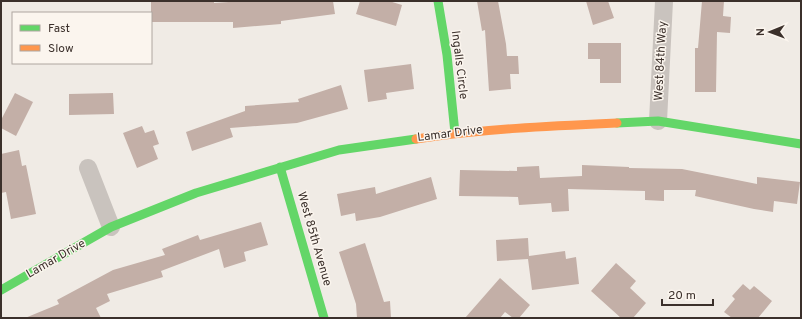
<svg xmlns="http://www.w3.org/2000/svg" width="802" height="319" viewBox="0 0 802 319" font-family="Overpass,sans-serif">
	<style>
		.building { fill: #c3afa7 }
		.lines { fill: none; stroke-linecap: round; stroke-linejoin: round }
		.street { stroke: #c9c3be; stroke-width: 18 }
		.fast { stroke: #63d668; stroke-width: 9 }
		.slow { stroke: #ff974d; stroke-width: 9 }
		.labels { text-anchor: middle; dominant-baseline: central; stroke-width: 3; stroke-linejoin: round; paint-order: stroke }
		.street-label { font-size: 12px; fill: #3b302b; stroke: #fbf5ee }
	</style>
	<rect width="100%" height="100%" fill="#f0ebe5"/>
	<!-- building -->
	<path class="building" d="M151,1H214V3L243,1H333L335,14L281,21V24L233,28V22H151Z
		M360,1H389L402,5L396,26L356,14Z
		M477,1H498L506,44L507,56H518L519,74H510L511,89L489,91L485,30L482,31Z
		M586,1H608L614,18L593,25Z
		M702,1H724L723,16L731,17L730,33L717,32L716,92H695V48H698Z
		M588,43H621V83H600V59H588Z
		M411,64L414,89L386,93L387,99L368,102L364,70Z
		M341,85L348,109L297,123L230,128L233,137L192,151L186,132L245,111V106L299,102L298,99Z
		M15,93L33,102L16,136L1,128V120Z
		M113,93L114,114L69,115V94Z
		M142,126L145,133L154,130L159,144L153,146L158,159L137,168L123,133Z
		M19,150L22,166L26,165L36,214L11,219L6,192L1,193V154Z
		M582,165L629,167V168L682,169L757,184V177L800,182L797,204L774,201L773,212L754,209L695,196L696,190H664V201L645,200V191L568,189L569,211L552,212L551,203L519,205L518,197L459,196L460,170L517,171V167L539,166L540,178L582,176Z
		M431,177L437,199L380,217L356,221L355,213L341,216L337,194L375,187L376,194Z
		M261,222L268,245L244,252L246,261L224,268L219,249L161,271L163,277L107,294L110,301L96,308L101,318H25L59,304L57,300L113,270L165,255L162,249L198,235L200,240Z
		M528,238L529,256L565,251L566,259L576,257L579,284L532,290L528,259L497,261L496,240Z
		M365,243L384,302L390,301L391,318H357L356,304L339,252Z
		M616,263L636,281L630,288L646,303L633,318H621L591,291Z
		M500,278L530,305L519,318H513L505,312L500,318H465Z
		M743,284L750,290L754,286L772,301L758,318H732L724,312L735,299L732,296Z"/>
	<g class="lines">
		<!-- street -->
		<path class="street" d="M658,121L664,1
			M88,168L111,227"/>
		<!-- fast -->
		<path class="fast" d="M438,1L447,55L455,133
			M617,123L658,121L801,144
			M280,167L324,318
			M1,290L111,227L196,193L339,150L416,139"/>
		<!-- slow -->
		<path class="slow" d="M416,139C483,129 549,126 617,123"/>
	</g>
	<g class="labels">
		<!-- street labels -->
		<g class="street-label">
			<text transform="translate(661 61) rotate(-87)">West 84th Way</text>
			<text transform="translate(459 65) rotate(83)">Ingalls Circle</text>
			<text transform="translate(450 134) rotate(-7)">Lamar Drive</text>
			<text transform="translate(314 239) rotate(74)">West 85th Avenue</text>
			<text transform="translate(56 259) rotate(-30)">Lamar Drive</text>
		</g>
	</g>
	<!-- border -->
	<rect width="802" height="319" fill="none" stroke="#3b302b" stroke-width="4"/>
	<!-- legend -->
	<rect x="12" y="12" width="140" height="52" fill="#fbf5ee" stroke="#aea6a0"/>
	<rect x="20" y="25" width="20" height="6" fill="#63d668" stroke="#aea6a0"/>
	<text x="48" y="32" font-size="12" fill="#3b302b">Fast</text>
	<rect x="20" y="45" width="20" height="6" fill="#ff974d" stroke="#aea6a0"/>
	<text x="48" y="52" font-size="12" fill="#3b302b">Slow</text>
	<!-- north arrow -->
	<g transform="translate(770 32) rotate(269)" stroke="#fbf5ee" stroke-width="3" paint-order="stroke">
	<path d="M0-3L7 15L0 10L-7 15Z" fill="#3b302b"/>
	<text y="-6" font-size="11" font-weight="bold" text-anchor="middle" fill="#3b302b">N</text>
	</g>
	<!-- scale -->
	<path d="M662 299v6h51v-6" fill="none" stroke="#3b302b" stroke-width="2"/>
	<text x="668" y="299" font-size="12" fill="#3b302b" stroke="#fbf5ee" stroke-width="3" paint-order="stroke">20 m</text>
</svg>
